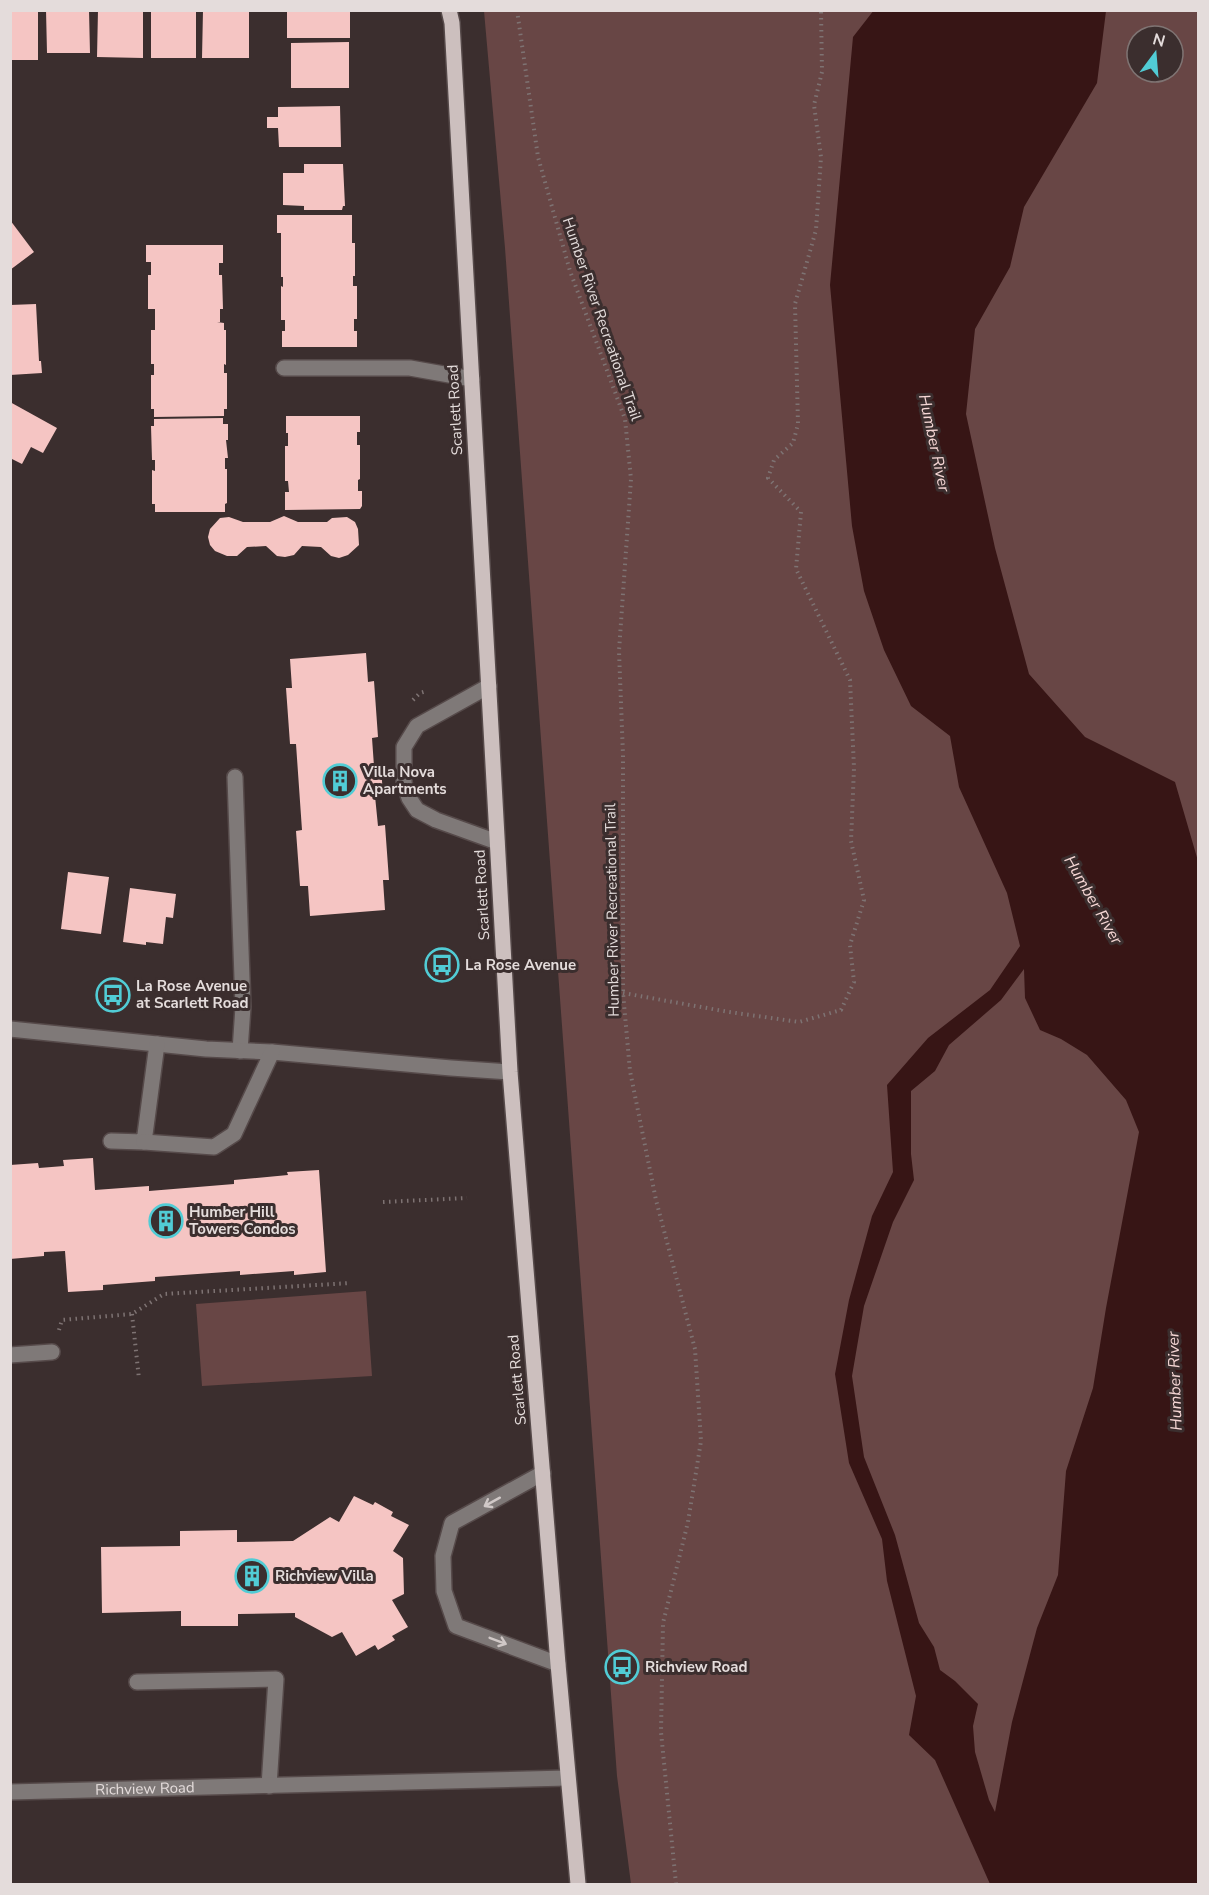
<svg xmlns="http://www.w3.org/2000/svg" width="1209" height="1895" viewBox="0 0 1209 1895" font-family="'Nunito Sans',sans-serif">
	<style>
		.green { fill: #684645; fill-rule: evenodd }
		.water { fill: #371515; fill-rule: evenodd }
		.building { fill: #f5c5c3 }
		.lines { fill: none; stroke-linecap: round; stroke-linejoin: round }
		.minor-casing { stroke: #564a4a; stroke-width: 18 }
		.major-casing { stroke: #564a4a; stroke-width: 18 }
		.path { stroke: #7e7373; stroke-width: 4; stroke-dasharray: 1.5 4.5; stroke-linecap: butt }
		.minor { stroke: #7f7978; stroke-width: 15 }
		.major { stroke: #ccbfbe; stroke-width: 15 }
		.oneway { stroke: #d0c8c7 }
		.labels { text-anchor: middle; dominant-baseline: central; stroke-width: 6; stroke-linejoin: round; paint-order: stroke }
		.street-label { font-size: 15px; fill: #e4dcdb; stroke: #3b2e2e }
		.poi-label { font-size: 15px; font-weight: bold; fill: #e4dcdb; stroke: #3b2e2e; text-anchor: start }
		.water-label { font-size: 16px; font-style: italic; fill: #f6d7d5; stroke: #3b2e2e }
	</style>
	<rect width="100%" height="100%" fill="#3b2e2e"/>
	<!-- green -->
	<path class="green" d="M484,11H1198V1884H631L617,1776L505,248ZM1137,36H1173V72H1137Z
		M366,1291L372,1376L202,1386L196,1304Z"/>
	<!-- water -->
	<path class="water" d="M874,10L1106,11L1097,83L1024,207L1010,267L975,329L966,414L995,548L1029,674L1085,737L1175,782L1198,861V1884H990L935,1760L909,1735L916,1696L887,1581L882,1539L849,1463L835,1374L849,1300L872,1216L893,1172L887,1085L928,1038L990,990L1020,946L1007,893L959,787L950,736L911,706L884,650L864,591L852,526L830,285L853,37ZM1024,969L1025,998L1040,1030L1061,1039L1087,1055L1126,1100L1139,1132L1106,1308L1093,1388L1066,1471L1058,1575L1037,1628L1012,1722L995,1812L989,1800L975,1752L973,1726L978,1704L955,1681L940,1670L934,1647L919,1623L895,1535L864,1457L852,1376L864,1306L893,1222L914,1180L911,1154V1091L935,1071L949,1045L1001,1000Z"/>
	<!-- building -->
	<path class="building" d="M10,10H38V60H10Z
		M46,10H89L90,53H47Z
		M98,10H143V58L97,57Z
		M151,10H196V58H151Z
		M203,10H249V58H202Z
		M287,10H350V38H287Z
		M349,42V88H291V43Z
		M340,106L341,147H279L278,128H267V117H278V107Z
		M304,164H343L345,206H343L342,210H304V206L283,205V173H304Z
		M277,215H352V243H355V276H353V286H357V319H354V331H357V347H282V331H285V320H281V286L283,287V277H281V233H277Z
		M10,220L34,252L10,270Z
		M146,245H223V263H219V275H222L223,309H220V322H217L224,323V330H226V365L224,364V373H227V409H224V416L154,417V409H151V375H154V364H151V330H155V309H148V275H151V262H146Z
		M36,304L39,361H41L42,373L10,375V305Z
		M10,402L57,428L43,453L31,447L22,464L10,458Z
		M286,416H360V432H357V445H360V479L358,480V491H362V506L360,509L285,510V492H289L288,481H285V446H288V433H286Z
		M223,418V424H228V440H226L228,458H225V469H227V503L225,504V512H155V504H152V470L155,471V460H152L151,426H154V419Z
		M284,516L298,522H327L332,518L347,517L355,522L358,529L359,545L348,555L339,558L331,556L321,547L302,546L294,555L285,557L277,556L266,546L247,547L237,556H227L215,551L210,545L208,537L210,529L220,518L229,517L243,522H270Z
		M366,653L368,682L374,681L378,737L372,738L374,766H381L383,796H375L378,826L385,825L389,880H383L385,910L310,916L308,886H300L296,831L302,830L296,744H290L286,688H292L290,659Z
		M68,872L109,877L101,934L61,929Z
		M130,888L176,894L173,918L166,917L163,944L146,942V945L123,942Z
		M93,1158L95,1190L149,1186V1191L234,1184V1180L288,1175L287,1172L319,1170L326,1272L294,1275V1271L240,1275V1271L155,1277V1281L103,1285V1290L68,1292L65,1251L44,1252V1256L10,1259V1165L38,1163L39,1168L64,1166L63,1160Z
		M354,1496L373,1505L375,1502L393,1512L391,1516L409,1525L393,1551L403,1558L404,1594L392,1600L408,1627L392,1636L395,1640L378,1650L375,1645L356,1656L342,1632L332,1637L295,1617V1613L238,1614V1626H181V1611L102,1613L101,1547L180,1546V1531L237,1530V1542L293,1541L330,1517L339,1522Z"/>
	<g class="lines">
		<!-- minor casing -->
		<g class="minor-casing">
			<g id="minor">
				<path d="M284,368H410L472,379"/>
				<path d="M489,686L417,726L404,747V783L409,798L417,810L436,820L497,842"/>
				<path d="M235,777L243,1007L240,1051"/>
				<path d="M10,1029L206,1049L272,1052L451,1068L510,1072"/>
				<path d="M111,1141L144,1142L157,1044"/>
				<path d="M144,1142L214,1147L234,1134L272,1052"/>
				<path d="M10,1355L52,1352"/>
				<path d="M543,1473L452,1523L443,1556L444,1591L456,1626L558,1664"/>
				<path d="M137,1682L276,1679L269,1786"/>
				<path id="s1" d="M10,1792L567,1778"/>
			</g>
		</g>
		<!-- major casing -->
		<g class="major-casing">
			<path id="major" d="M449,10L452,23L510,1072L558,1664L578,1884"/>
		</g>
		<!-- path -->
		<path class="path" d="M517,10L538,157L570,271L625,419L631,479L619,651L623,755V993L630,1071L656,1200L695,1349L701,1441L688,1522L663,1623L661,1732L676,1884
			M413,700L420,693L427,691
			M623,993L729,1012L799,1022L841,1010L854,982L850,945L864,900L851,841L854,768L850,680L796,569L801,512L768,478L774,460L793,443L798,424L795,304L816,230L821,157L814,105L822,72L821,10
			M383,1202L467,1198
			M132,1314L139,1379
			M59,1330L62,1320L132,1314L164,1294L351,1283"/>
		<!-- minor -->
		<use href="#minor" class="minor"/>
		<!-- major -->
		<use href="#major" class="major"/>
	</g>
	<!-- one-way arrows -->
	<defs><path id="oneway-shaft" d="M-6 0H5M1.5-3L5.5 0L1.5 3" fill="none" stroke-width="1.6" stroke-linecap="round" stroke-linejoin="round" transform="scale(1.5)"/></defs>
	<g class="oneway">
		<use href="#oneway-shaft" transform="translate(492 1502) rotate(151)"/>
		<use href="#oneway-shaft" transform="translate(498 1641) rotate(21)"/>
	</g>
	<!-- icons -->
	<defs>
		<g id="building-ring" transform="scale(1.725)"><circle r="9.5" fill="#3b2e2e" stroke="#51ccd5" stroke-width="1.5"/><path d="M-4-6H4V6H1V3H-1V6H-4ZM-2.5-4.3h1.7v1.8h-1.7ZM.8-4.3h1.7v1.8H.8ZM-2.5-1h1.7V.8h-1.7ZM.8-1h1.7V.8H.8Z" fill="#51ccd5"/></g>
		<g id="bus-ring" transform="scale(1.725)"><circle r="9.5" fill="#3b2e2e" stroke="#51ccd5" stroke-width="1.5"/><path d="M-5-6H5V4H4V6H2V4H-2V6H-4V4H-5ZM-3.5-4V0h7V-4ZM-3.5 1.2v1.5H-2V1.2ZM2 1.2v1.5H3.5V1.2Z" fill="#51ccd5"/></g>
	</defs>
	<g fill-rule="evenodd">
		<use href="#building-ring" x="340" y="781"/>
		<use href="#bus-ring" x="442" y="965"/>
		<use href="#bus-ring" x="113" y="995"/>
		<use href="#building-ring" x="166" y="1221"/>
		<use href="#building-ring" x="252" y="1576"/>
		<use href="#bus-ring" x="622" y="1667"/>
	</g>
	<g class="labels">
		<!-- street labels -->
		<g class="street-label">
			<text transform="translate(602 319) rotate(71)">Humber River Recreational Trail</text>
			<text transform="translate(455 410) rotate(-93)">Scarlett Road</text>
			<text transform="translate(482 895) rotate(-93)">Scarlett Road</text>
			<text transform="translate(612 910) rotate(-91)">Humber River Recreational Trail</text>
			<text transform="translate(517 1380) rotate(-95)">Scarlett Road</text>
			<text stroke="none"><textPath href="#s1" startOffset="135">Richview Road</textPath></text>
		</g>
		<!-- poi labels -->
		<g class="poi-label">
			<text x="363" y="772">Villa Nova<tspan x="363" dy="17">Apartments</tspan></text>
			<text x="465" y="965">La Rose Avenue</text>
			<text x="136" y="986">La Rose Avenue<tspan x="136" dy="17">at Scarlett Road</tspan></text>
			<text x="189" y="1212">Humber Hill<tspan x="189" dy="17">Towers Condos</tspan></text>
			<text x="275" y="1576">Richview Villa</text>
			<text x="645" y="1667">Richview Road</text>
		</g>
		<!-- water labels -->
		<g class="water-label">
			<text transform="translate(934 443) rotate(78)">Humber River</text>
			<text transform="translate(1093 900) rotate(60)">Humber River</text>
			<text transform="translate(1175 1381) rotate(-92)">Humber River</text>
		</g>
	</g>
	<!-- border -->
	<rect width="1209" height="1895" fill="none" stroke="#e4dcdb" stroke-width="24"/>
	<!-- north arrow -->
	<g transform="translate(1155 54) rotate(16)"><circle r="28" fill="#3b2e2e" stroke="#7f7473" stroke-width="1.5"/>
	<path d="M0-4.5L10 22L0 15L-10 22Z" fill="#51ccd5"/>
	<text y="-9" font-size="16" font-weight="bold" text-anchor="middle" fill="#e4dcdb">N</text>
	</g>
</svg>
